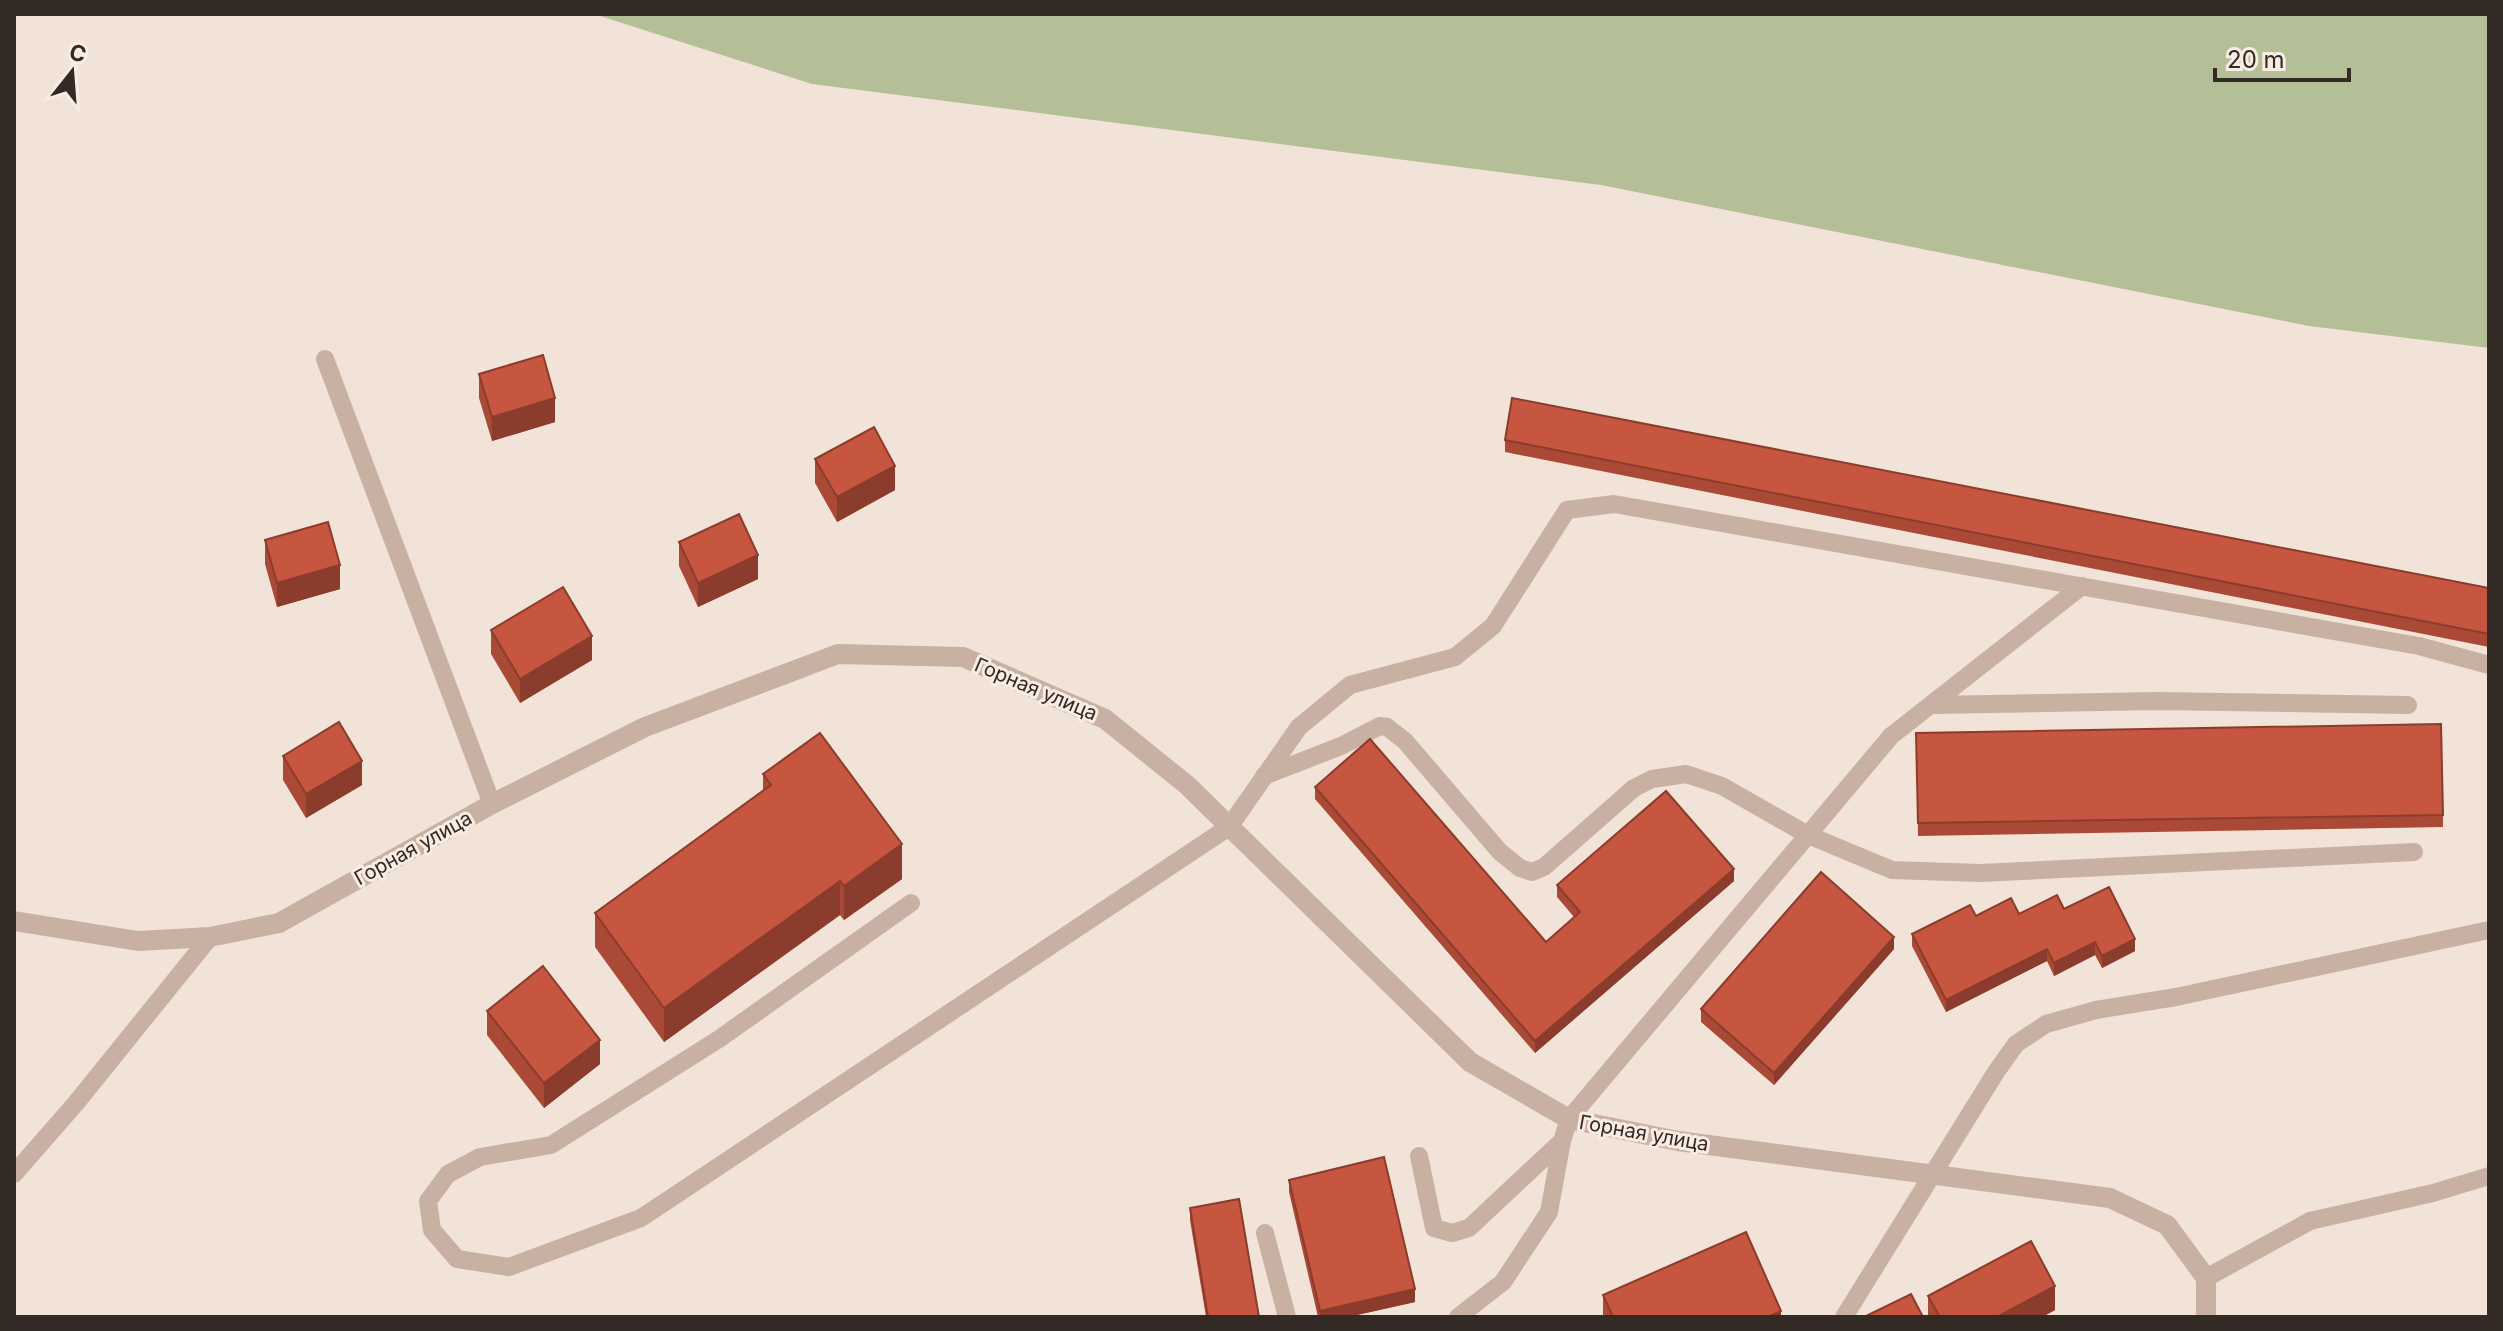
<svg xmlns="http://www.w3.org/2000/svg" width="2503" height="1331" viewBox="0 0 2503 1331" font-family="Inter,sans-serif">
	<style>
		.green { fill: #b5bf97 }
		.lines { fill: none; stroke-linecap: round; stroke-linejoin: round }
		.service { stroke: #c8b1a3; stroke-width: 18 }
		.minor { stroke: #c8b1a3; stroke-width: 20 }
		.wall { fill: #aa4a36 }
		.shaded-wall { fill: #8b3c2c }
		.building { fill: #c6563f; stroke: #8b3c2c; stroke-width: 2 }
		.labels { text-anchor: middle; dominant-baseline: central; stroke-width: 6; stroke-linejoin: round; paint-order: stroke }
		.street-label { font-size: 20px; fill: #332925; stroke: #f9ede3 }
	</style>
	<rect width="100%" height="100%" fill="#f1e3d7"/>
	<!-- green -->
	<path class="green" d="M594,14H2489V348L2309,326L1601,185L812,84Z"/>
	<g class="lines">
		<!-- service -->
		<path class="service" d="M325,359L492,804
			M1931,705L2158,701L2408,705
			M1264,776L1341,746L1380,726L1387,727L1405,741L1500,852L1520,868L1532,872L1544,867L1634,788L1652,779L1686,774L1722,786L1808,835L1892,870L1980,873L2414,852
			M911,903L719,1039L551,1145L480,1157L448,1174L428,1201L432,1230L457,1259L509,1267L641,1218L1229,827L1299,727L1350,685L1455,657L1493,626L1567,510L1614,504L2419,646L2489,665
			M1419,1156L1434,1228L1452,1233L1469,1228L1562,1141
			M14,1174L76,1103L210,937
			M1265,1233L1287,1317
			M2206,1278L2310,1221L2433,1193L2489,1176
			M1458,1317L1503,1282L1549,1212L1562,1141L1569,1119L1891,736L2082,586
			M1844,1317L1996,1072L2016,1044L2046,1024L2096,1010L2176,997L2489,930"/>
		<!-- minor -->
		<path class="minor" d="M14,921L138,941L210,937L279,923L492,804L645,727L838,654L963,657L1105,719L1187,785L1470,1062L1569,1119L1678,1141L2110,1198L2167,1225L2206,1278V1317"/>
	</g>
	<!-- wall -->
	<path class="wall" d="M479,374L555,422L492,441L479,398Z
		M1505,440L2489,588V647L1505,452Z
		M815,459L895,490L837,522L815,483Z
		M265,540L340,589L277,607L265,564Z
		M679,542L758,579L698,607L679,566Z
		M491,630L592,660L520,703L491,654Z
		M1916,733L2443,815V827L1918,836Z
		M283,756L362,785L306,818L283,780Z
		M763,774L902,879L844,920L840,915L664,1042L595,947V913L763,791Z
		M1315,787L1546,942L1574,917L1557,897V885L1734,881L1535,1053L1315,799Z
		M2064,909L2135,951L2102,968L2095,955L2054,976L2047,961L1946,1012L1912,946V934L1976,916L2019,914Z
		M1894,949L1774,1085L1701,1022V1009Z
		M487,1011L600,1064L544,1108L487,1035Z
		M1289,1180L1415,1302L1348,1317H1318L1289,1192Z
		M1190,1208L1259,1317H1206L1190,1220Z
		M1603,1295L1781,1317H1603Z
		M1928,1296L2055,1310L2042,1317H1928Z"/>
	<!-- shaded-wall -->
	<path class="shaded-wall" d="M555,398V422L492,441V417Z
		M895,466V490L837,522V497Z
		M758,555V579L698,607V583Z
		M340,565V589L277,607V583Z
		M592,636V660L520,703V679Z
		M362,761V785L306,818V794Z
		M902,844V879L844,920V886Z
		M1734,869V881L1535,1053V1041Z
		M840,881V915L664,1042V1008Z
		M1894,937V949L1774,1085V1073Z
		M2135,939V951L2102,968V956Z
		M2095,942V955L2054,976V963Z
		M2047,949V961L1946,1012V1000Z
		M600,1040V1064L544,1108V1083Z
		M2055,1286V1310L2042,1317H1997Z
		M1415,1289V1302L1348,1317H1320V1311Z
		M1781,1311V1317H1768Z"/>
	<!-- building -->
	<path class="building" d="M543,355L555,398L492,417L479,374Z
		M1512,398L2489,588V634L1505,440Z
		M874,427L895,466L837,497L815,459Z
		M739,514L758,555L698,583L679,542Z
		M328,522L340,565L277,583L265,540Z
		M563,587L592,636L520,679L491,630Z
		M339,722L362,761L306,794L283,756Z
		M2441,724L2443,815L1918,823L1916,733Z
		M820,733L902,844L844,886L840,881L664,1008L595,913L771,785L763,774Z
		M1370,739L1546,942L1580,912L1557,885L1666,791L1734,869L1535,1041L1315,787Z
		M1821,872L1894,937L1774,1073L1701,1009Z
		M2109,887L2135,939L2102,956L2095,942L2054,963L2047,949L1946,1000L1912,934L1970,905L1976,916L2011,898L2019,914L2057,895L2064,909Z
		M543,966L600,1040L544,1083L487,1011Z
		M1384,1157L1415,1289L1320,1311L1289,1180Z
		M1239,1199L1259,1317H1208L1190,1208Z
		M1746,1232L1781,1311L1768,1317H1613L1603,1295Z
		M2031,1241L2055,1286L1997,1317H1940L1928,1296Z
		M1911,1294L1923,1317H1864Z"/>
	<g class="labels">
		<!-- street labels -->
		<g class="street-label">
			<text transform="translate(1036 689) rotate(23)">Горная улица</text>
			<text transform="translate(413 848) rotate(-29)">Горная улица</text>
			<text transform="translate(1644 1133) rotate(10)">Горная улица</text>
		</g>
	</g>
	<!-- border -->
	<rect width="2503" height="1331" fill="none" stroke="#332925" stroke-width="32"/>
	<!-- north arrow -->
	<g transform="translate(72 72) rotate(17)" stroke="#f9ede3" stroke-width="6" paint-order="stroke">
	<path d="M0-6L14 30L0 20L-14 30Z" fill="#332925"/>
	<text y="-12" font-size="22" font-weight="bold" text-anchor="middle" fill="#332925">С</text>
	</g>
	<!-- scale -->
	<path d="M2215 68v12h134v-12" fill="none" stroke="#332925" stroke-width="4"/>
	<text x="2227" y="68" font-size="24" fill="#332925" stroke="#f9ede3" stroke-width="6" paint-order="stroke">20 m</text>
</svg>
